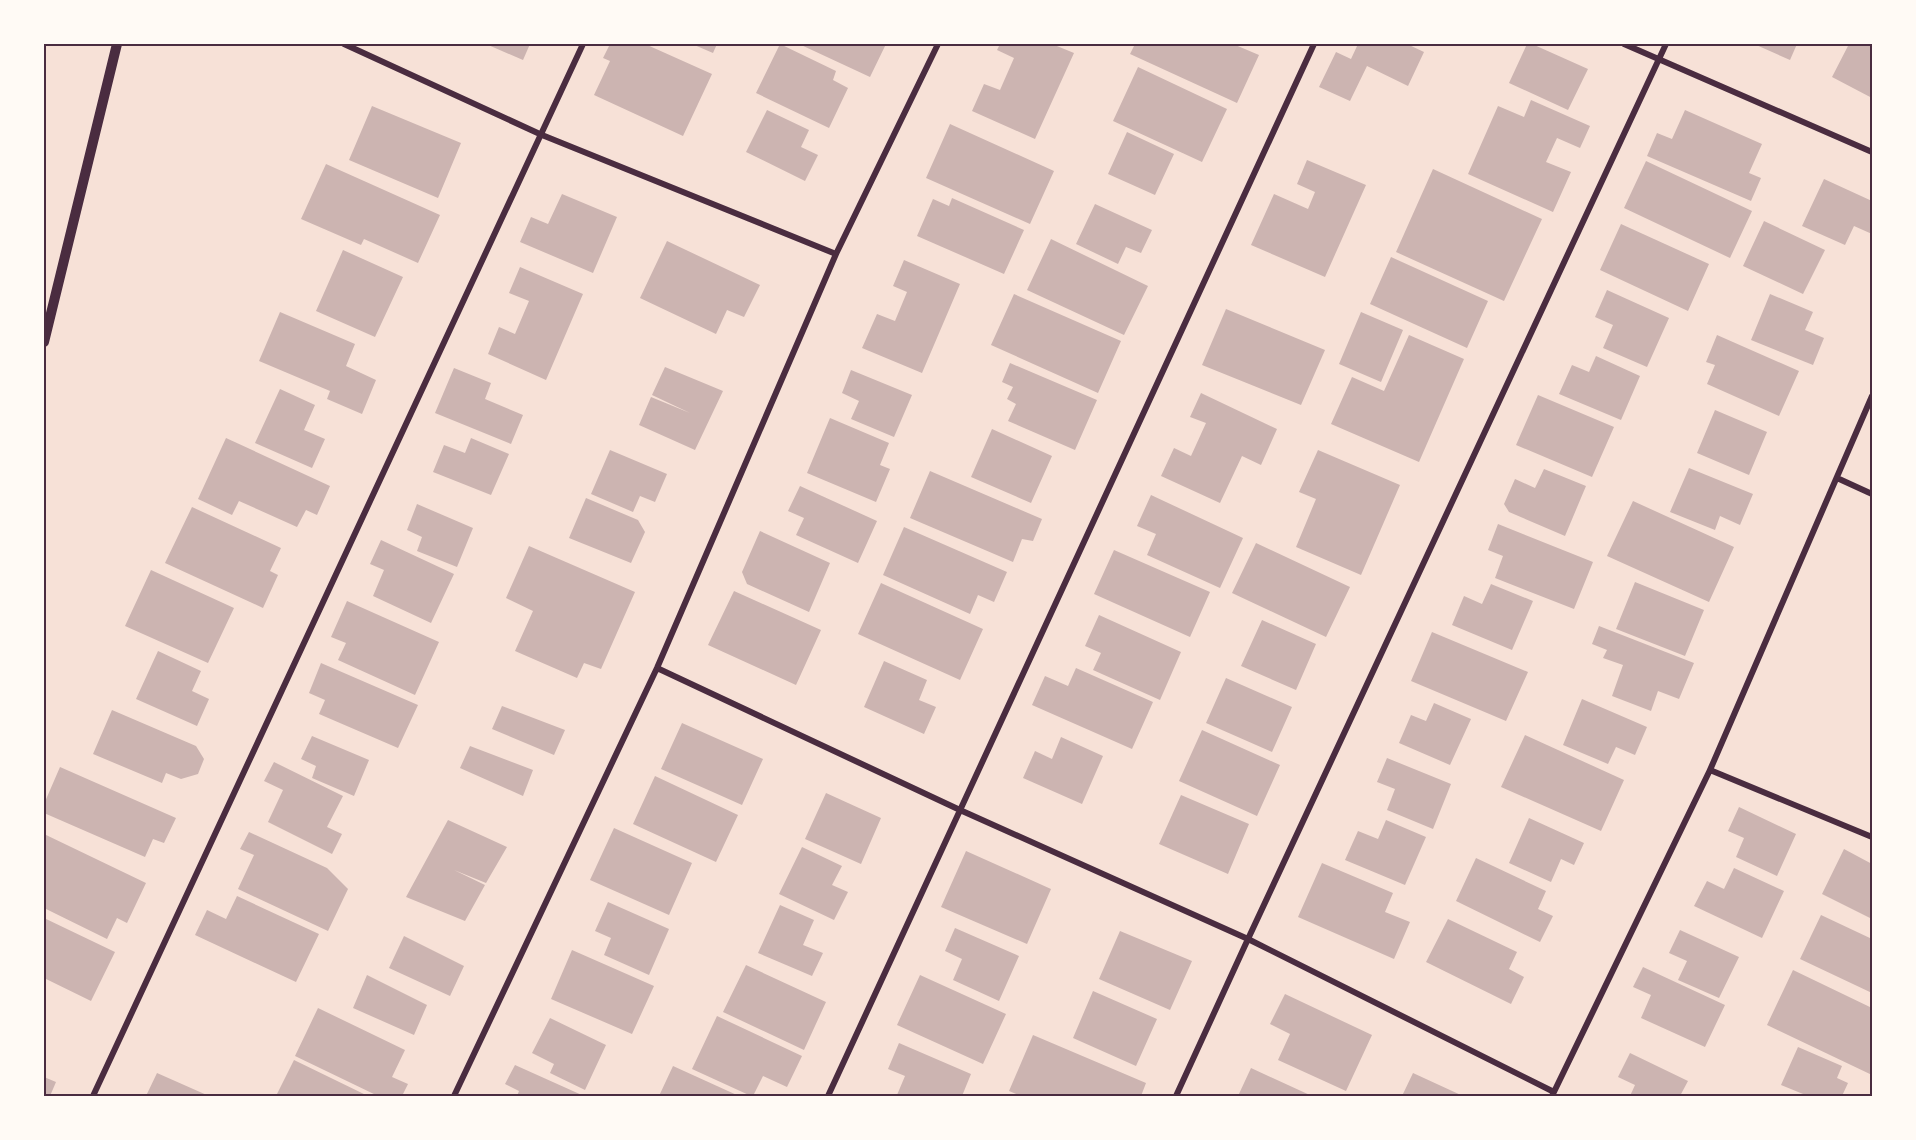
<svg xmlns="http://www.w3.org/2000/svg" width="1916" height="1140" viewBox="0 0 1916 1140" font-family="Montserrat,sans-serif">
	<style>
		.building { fill: #ccb4b1 }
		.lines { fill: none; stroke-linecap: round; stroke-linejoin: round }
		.minor { stroke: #4a2c40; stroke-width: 6 }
		.tertiary { stroke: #4a2c40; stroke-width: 10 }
		.neatline { fill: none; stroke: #4a2c40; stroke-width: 2 }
	</style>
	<rect width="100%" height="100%" fill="#f7e1d7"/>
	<!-- building -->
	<path class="building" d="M486,44H530L523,60Z
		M610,44H645L712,74L683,136L594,95L610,61L603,58Z
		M692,44H717L713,53Z
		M780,44L836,71L833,80L848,88L829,128L756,93Z
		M799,44H886L870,77Z
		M1000,44H1052L1074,53L1035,139L972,111L984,84L1000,90L1014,58L997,50Z
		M1135,44H1233L1259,55L1237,103L1130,54Z
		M1358,44H1407L1424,52L1408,86L1367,66L1350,101L1319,87L1336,52L1351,59Z
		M1527,44H1532L1588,69L1568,110L1509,83Z
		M1754,44H1797L1790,60Z
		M1849,44H1872V98L1832,77Z
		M1138,67L1227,109L1202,162L1113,121Z
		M1531,100L1590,126L1580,148L1557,138L1546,162L1571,172L1553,212L1468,174L1498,106L1524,117Z
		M372,106L461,143L438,198L349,160Z
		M767,110L809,130L801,147L818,155L805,181L746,152Z
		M1685,110L1762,144L1749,173L1761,178L1751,201L1647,156L1657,133L1672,139Z
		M950,124L1054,171L1030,224L926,178Z
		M1127,132L1174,154L1155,195L1108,174Z
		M1307,160L1366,185L1325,277L1251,245L1274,194L1308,209L1315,192L1297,184Z
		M1646,161L1752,211L1730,258L1624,208Z
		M326,164L440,215L418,263L364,239L361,245L301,219Z
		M1433,169L1542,219L1504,301L1396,252Z
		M1824,179L1872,201V234L1854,226L1845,245L1802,226Z
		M562,194L617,217L593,273L520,242L531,217L548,224Z
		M952,198L1024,230L1004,274L917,236L933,199L949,206Z
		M1095,204L1152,230L1141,253L1126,247L1118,264L1076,244Z
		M1764,221L1825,250L1803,294L1743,266Z
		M1621,224L1709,264L1688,311L1600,270Z
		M1051,239L1148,286L1124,335L1027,290Z
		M667,241L760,285L744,317L727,310L716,334L640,298Z
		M343,250L403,277L375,337L316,311Z
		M1391,257L1488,301L1467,348L1370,304Z
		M904,260L960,284L922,373L862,348L877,314L895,321L907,292L893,286Z
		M520,267L583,294L546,380L488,354L499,327L515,334L529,301L509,293Z
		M1607,290L1669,318L1647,367L1603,348L1613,325L1595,317Z
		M1014,294L1121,341L1098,393L991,345Z
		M1770,294L1813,312L1805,330L1824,338L1813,365L1751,340Z
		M1226,309L1325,350L1301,405L1202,365Z
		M280,312L355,344L346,366L376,380L362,414L327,399L330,391L259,361Z
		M1361,312L1403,330L1381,382L1339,364Z
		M1409,335L1464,359L1419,462L1331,424L1352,377L1384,391Z
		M1717,335L1799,371L1779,416L1707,384L1715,365L1706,362Z
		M1596,356L1640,376L1621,420L1559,394L1572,365L1589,372Z
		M1010,363L1097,400L1075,450L1008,421L1016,404L1007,399L1013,387L1002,382Z
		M665,367L723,391L695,450L639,425L651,397L690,413L652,395Z
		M454,368L491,383L485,399L523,415L511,444L435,413Z
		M851,370L912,395L894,437L851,419L859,401L842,393Z
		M280,389L315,405L304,430L325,439L312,468L255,443Z
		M1201,393L1277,429L1261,465L1242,456L1220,503L1161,476L1174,448L1191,456L1206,423L1190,417Z
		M1538,395L1614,427L1592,477L1516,445Z
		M1715,410L1767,432L1749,475L1697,453Z
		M830,418L889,443L880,465L890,469L876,502L807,473Z
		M992,429L1052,456L1031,503L971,477Z
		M226,438L330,486L317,515L306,510L297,527L239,501L232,515L198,499Z
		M471,438L509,454L491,495L433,472L444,445L465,453Z
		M610,450L667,474L655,502L640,496L633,512L591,494Z
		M1318,450L1400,485L1361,575L1296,547L1316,499L1299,492Z
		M1689,468L1753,494L1740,525L1720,516L1715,530L1670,512Z
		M1544,469L1586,486L1565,536L1509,512L1504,504L1515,479L1535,488Z
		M930,471L1042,519L1033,541L1022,539L1013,562L910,518Z
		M800,486L877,521L858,563L796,535L804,518L788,511Z
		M1151,495L1243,538L1220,588L1147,555L1156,534L1137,526Z
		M586,498L638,520L645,532L631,563L569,538Z
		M1633,501L1734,547L1709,602L1607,556Z
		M417,504L473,528L457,567L417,551L422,537L407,530Z
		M192,507L281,548L270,571L278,575L263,608L165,563Z
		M1498,524L1593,562L1574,609L1495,578L1503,556L1488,550Z
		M904,527L1007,572L994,602L978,595L970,614L883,575Z
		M760,531L830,563L809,612L747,584L742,572Z
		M381,540L454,574L431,623L373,596L384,570L370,564Z
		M1256,543L1350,587L1326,637L1232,593Z
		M529,546L635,592L601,669L584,663L577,678L515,651L533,611L506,598Z
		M1114,550L1210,592L1190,637L1094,594Z
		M151,570L234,608L208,663L125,626Z
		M1635,582L1704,610L1685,656L1616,629Z
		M881,583L983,629L960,680L858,634Z
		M1491,584L1533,601L1512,650L1452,625L1464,596L1482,604Z
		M734,591L821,630L796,685L708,645Z
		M347,601L439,642L415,695L338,660L346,643L331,637Z
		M1099,615L1181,652L1160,700L1093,670L1101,653L1085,646Z
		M1262,620L1316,644L1296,690L1241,666Z
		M1599,626L1694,663L1679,699L1658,691L1651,711L1612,696L1623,665L1603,658L1607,650L1592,644Z
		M1432,632L1528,672L1506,721L1411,681Z
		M158,651L201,671L192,691L209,699L197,726L136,699Z
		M884,661L927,680L919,700L936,707L924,734L864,707Z
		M321,663L418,705L398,748L319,714L325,700L309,693Z
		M1076,668L1153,702L1132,749L1032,705L1045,676L1068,686Z
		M1226,678L1292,707L1272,752L1206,723Z
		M1582,699L1647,727L1635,755L1616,747L1608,764L1563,745Z
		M1434,703L1471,719L1450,765L1399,743L1411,715L1426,721Z
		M502,706L565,730L554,755L492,729Z
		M112,710L196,746L204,759L198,774L181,779L166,773L162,783L93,754Z
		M682,723L763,759L742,805L661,769Z
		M1202,730L1280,765L1257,816L1179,781Z
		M1525,735L1624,780L1601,831L1501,787Z
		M312,736L369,760L354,796L312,778L316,766L301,759Z
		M1061,737L1103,756L1082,804L1023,778L1035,751L1052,759Z
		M470,746L533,770L523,796L460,768Z
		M1387,758L1451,784L1433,829L1387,810L1395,789L1377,782Z
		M274,762L343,796L327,827L342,834L332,854L268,822L283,790L264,781Z
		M60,767L176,818L164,843L153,839L145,857L44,813V804Z
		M655,776L738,815L716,862L633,824Z
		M826,793L881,818L861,864L805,839Z
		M1181,795L1249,824L1228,874L1159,844Z
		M1739,807L1796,834L1777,876L1736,857L1744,838L1728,831Z
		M1529,818L1584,843L1574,865L1561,859L1551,882L1509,863Z
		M448,820L507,847L486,883L454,870L485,885L465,921L406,897Z
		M1386,820L1426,837L1405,885L1345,860L1358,831L1378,839Z
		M614,828L692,863L669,915L590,880Z
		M249,832L327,868L348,889L328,931L238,889L254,855L240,849Z
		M44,834L146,883L127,923L117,918L107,939L44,908Z
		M802,847L842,866L832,885L848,892L834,920L779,894Z
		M1844,849L1872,864V919L1822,894Z
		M966,851L1051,889L1027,944L941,907Z
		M1476,858L1546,891L1538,909L1553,916L1540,942L1456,901Z
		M1322,863L1393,893L1385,912L1410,922L1394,959L1298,917Z
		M1734,868L1784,891L1762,938L1694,906L1707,881L1724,889Z
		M237,896L319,934L296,982L195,935L207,910L226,919Z
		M608,902L669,929L649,975L604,955L611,938L595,931Z
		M780,905L814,920L803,945L823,953L812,976L758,953Z
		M1821,915L1872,939V993L1800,959Z
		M44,918L115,952L91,1001L44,978Z
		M1448,919L1517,952L1509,969L1524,977L1511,1004L1426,962Z
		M955,928L1019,956L999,1001L953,980L962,959L945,951Z
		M1680,930L1739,957L1719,998L1678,980L1687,961L1669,953Z
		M1120,931L1192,961L1170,1010L1099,979Z
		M404,936L464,966L450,996L389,968Z
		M572,950L654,986L632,1034L551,999Z
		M746,965L826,1002L804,1050L723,1012Z
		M1643,967L1725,1005L1705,1047L1641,1018L1651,995L1633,987Z
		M1793,970L1872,1008V1075L1767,1025Z
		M367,975L427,1005L414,1035L353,1008Z
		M920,975L1006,1014L983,1064L897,1025Z
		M1093,991L1157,1019L1136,1066L1073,1038Z
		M1285,994L1372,1035L1346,1091L1278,1060L1290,1034L1270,1024Z
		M318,1008L405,1050L392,1077L408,1084L402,1096H378L295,1056Z
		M717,1016L802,1056L787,1087L763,1076L753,1096H751L692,1069Z
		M550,1018L606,1045L585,1090L550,1073L554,1064L532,1053Z
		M1033,1035L1146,1083L1141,1096H1021L1009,1091Z
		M899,1043L971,1074L962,1096L897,1095L905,1076L888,1069Z
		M1798,1047L1842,1066L1837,1078L1848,1083L1842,1096H1808L1781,1085Z
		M1630,1053L1688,1081L1680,1096H1630L1635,1085L1618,1077Z
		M294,1060L368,1096H276Z
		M515,1065L584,1096H517L519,1091L505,1084Z
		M673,1066L739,1096H659Z
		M1251,1068L1312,1096H1238Z
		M157,1073L209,1096H146Z
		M1413,1073L1463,1096H1402Z
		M44,1077L56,1082L50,1096H44Z"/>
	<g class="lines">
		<!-- minor -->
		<path class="minor" d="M344,44L542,135L836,254
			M1624,44L1872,152
			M1837,478L1872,494
			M657,668L960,810L1248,939L1554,1092
			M1710,770L1872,837
			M93,1096L583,44
			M454,1096L657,668L836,254L938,44
			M828,1096L1314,44
			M1176,1096L1248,939L1666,44
			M1552,1096L1710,770L1872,396"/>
		<!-- tertiary -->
		<path class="tertiary" d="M44,342L117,44"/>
	</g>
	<!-- border -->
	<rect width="1916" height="1140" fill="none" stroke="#fffaf5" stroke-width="90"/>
	<rect x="45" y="45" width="1826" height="1050" class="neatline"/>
</svg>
